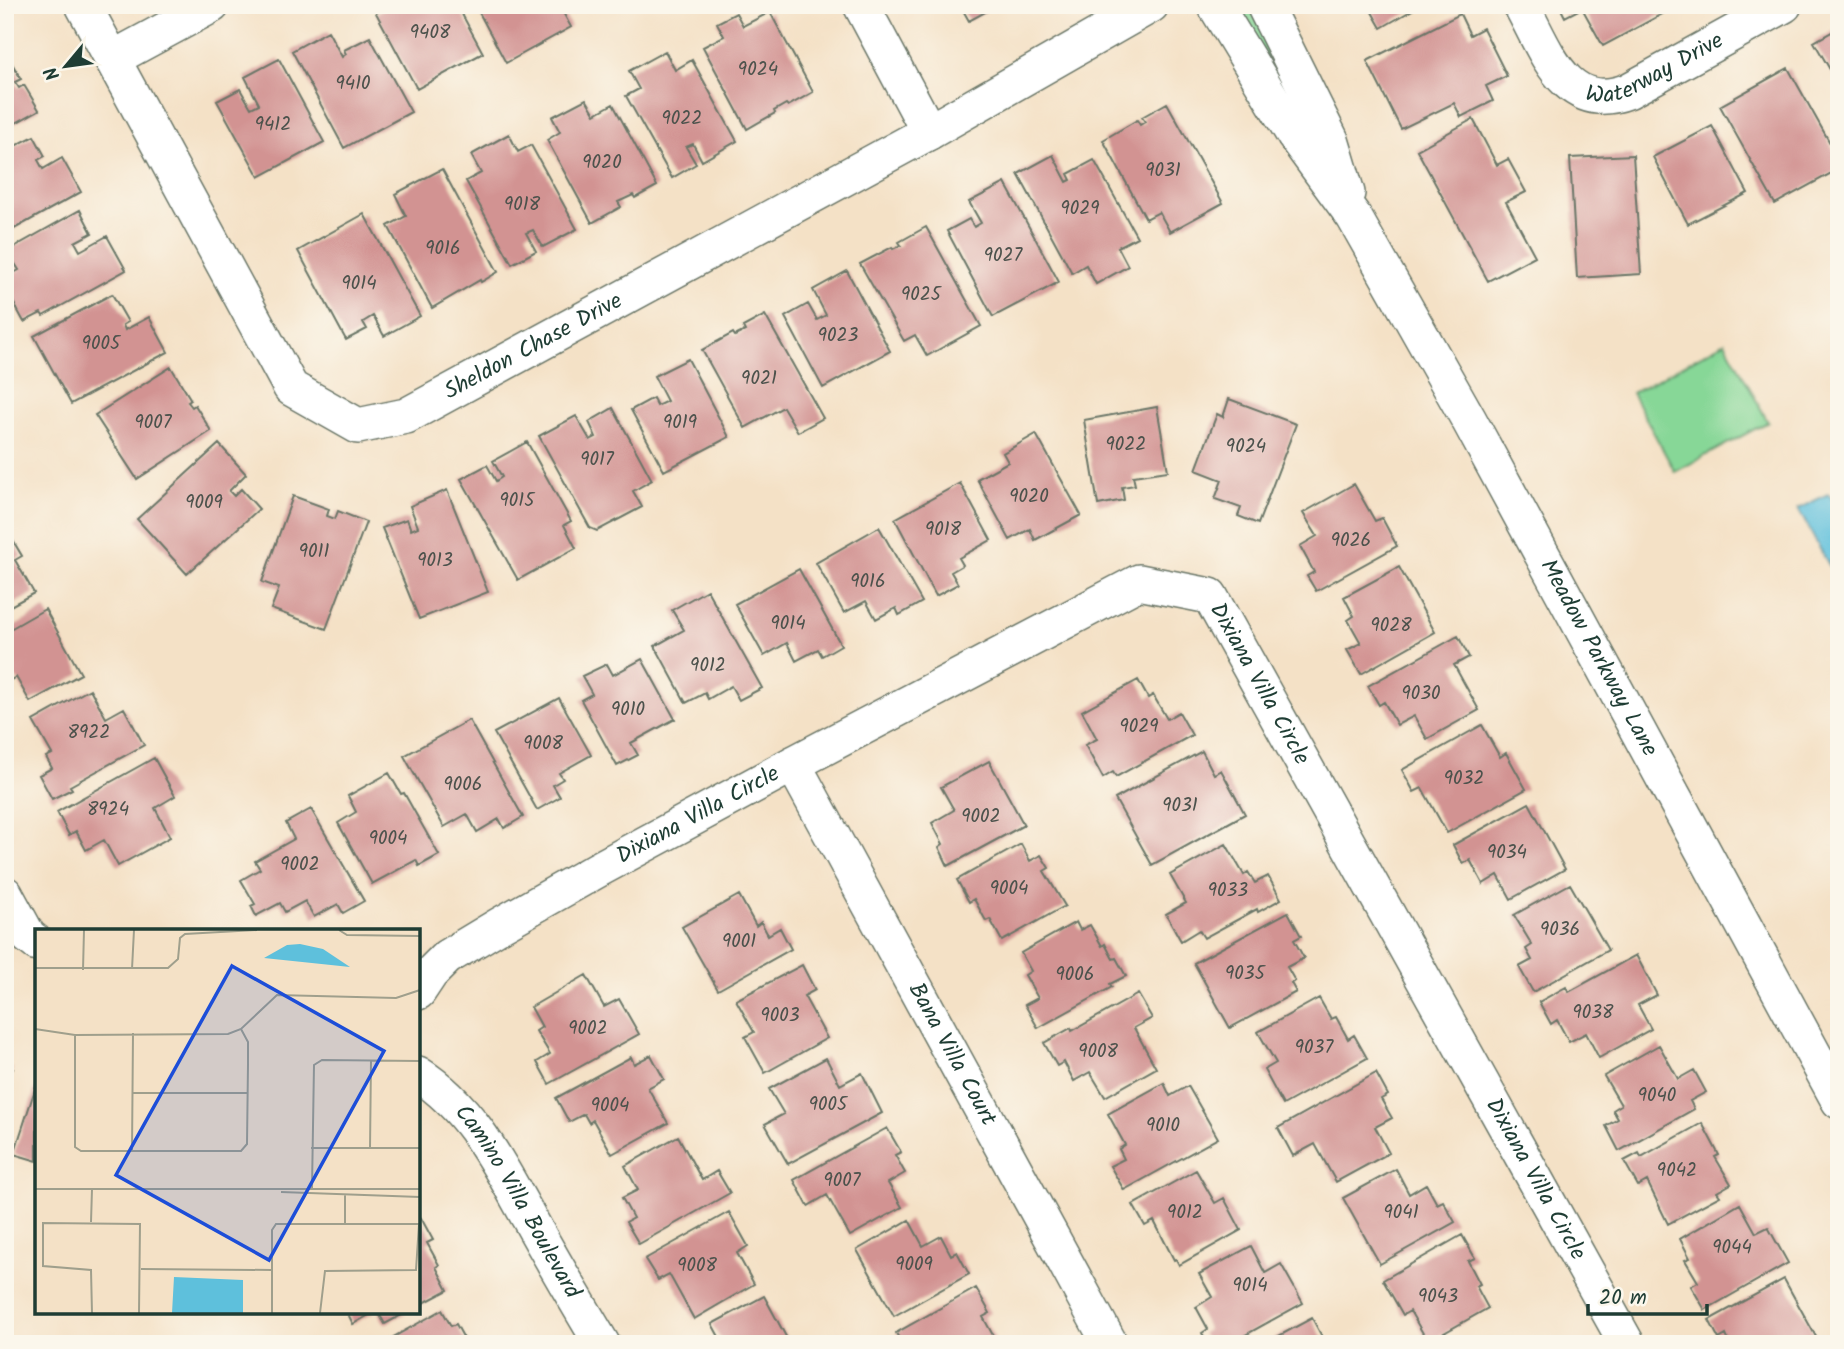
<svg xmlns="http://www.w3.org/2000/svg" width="1844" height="1349" viewBox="0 0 1844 1349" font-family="Kalam,sans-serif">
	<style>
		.green { fill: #87d797; stroke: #538a66; stroke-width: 2 }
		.water { fill: #5ec0dc; stroke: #3e7e88; stroke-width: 2 }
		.building { fill: #d29392 }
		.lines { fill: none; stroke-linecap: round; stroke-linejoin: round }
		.minor-casing { stroke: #6a7667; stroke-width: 38 }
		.minor { stroke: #fff; stroke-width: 35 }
		.labels { text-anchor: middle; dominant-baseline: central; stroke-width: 5; stroke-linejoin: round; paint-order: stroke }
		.number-label { font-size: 19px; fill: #4c524c }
		.street-label { font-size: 23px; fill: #1f3d34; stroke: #fbf7ec }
		.inset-road { fill: none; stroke: #9f9f8c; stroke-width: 2 }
		.view { fill: #1d4ed8; fill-opacity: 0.15; stroke: #1d4ed8; stroke-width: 3.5 }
		.inset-edge { fill: none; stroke: #1f3d34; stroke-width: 3.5 }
	</style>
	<rect width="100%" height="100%" fill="#fbf7ec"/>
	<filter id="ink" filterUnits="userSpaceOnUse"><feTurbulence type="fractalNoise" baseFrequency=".0143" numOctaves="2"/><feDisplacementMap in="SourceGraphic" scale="14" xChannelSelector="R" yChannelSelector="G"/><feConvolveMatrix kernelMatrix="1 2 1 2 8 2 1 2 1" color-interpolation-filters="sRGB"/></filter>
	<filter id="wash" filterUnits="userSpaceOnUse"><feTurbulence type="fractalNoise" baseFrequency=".00686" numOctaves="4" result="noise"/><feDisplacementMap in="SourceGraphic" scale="28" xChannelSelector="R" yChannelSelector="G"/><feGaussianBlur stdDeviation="1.57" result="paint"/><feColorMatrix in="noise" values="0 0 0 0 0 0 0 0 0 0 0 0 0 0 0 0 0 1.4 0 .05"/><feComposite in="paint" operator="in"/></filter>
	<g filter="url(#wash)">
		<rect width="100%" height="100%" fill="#f4e1c6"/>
		<!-- green -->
		<path class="green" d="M1237,5H1251L1309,137Z
			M1725,342L1768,422L1675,472L1632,393Z"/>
		<!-- water -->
		<path class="water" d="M1828,494L1839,506V579L1836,578L1798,509Z"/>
		<g id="blocks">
			<!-- building -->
			<path class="building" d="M390,5H457L483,53L417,89L376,13Z
				M475,5H559L571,27L506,63Z
				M960,5H998L969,21Z
				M1368,5H1421L1381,28Z
				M1559,5H1663L1666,12L1603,46L1582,8L1565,17Z
				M770,12L813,92L788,106L786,104L774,111L775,113L747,129L703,47L724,36L717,23L736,13L743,26Z
				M1460,14L1470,35L1483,28L1507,76L1486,86L1493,101L1461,117L1454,103L1401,129L1367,61Z
				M1839,28V85L1814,42Z
				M328,31L342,57L346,54L344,50L370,37L411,112L344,148L292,51Z
				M5,51L21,79L15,82L19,88L24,85L39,110L5,129Z
				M665,51L675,70L692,60L737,141L702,161L693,144L686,147L696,164L672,178L626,96L639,89L629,71Z
				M279,59L324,142L259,177L217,101L240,89L251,108L259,104L245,77Z
				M1788,68L1839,159V169L1775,204L1720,106Z
				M586,99L595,114L613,104L657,186L635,198L633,195L618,202L621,207L592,223L547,140L560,132L552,117Z
				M1167,103L1223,203L1170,232L1159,212L1146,219L1103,140L1137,120L1140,125L1145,122L1142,117Z
				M1473,119L1497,165L1508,159L1526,192L1506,202L1535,256L1488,281L1417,150Z
				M1712,126L1748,193L1688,224L1653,157Z
				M509,134L518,152L531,145L577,229L543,247L533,230L526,233L536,251L512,264L466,181L481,173L471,155Z
				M34,136L45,156L38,160L43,169L62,158L81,192L5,234V151Z
				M1053,155L1067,182L1071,180L1068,174L1094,160L1137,237L1118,247L1128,266L1096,284L1086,265L1072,273L1018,174Z
				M1633,155L1641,274L1577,278L1570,158Z
				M442,169L498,272L481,282L480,280L432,308L388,226L406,216L395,194Z
				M1005,183L1059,282L993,317L947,231L969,219L974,227L981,223L969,202Z
				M80,210L92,233L75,242L80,251L107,236L126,270L43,316L41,313L24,322L5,287V278L19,270L7,251Z
				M364,214L420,316L384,336L373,316L363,322L367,329L346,340L298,251Z
				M926,227L981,326L927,356L915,335L904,341L860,264L892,247L893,249L901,245L899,242Z
				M847,271L890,351L823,388L785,317L808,304L817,320L826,315L813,290Z
				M112,294L128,322L123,325L125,330L149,317L168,352L71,404L34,336Z
				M765,315L823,418L798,432L783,407L745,428L702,350L733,333L735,336L745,331L743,327Z
				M688,359L729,437L664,471L631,410L653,398L657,406L667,401L654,376Z
				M171,367L191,400L188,402L192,407L195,405L211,431L137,479L95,415Z
				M1229,399L1296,424L1258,524L1238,516L1241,508L1215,499L1222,480L1196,470L1217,414L1223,417Z
				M1157,407L1168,471L1133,476L1135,485L1122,487L1124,500L1098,505L1084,420Z
				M613,408L652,480L633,491L642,507L597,531L590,528L539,436L576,416L590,440L596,437L589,422Z
				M1036,434L1081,515L1035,540L1030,529L1010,540L977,479L1008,462L1003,453Z
				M527,442L571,521L564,525L576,548L518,580L461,479L487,465L496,481L502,477L493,461Z
				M219,444L246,474L229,491L234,496L241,489L259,509L187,574L137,519Z
				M960,483L991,540L959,558L963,565L951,572L958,584L936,596L895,519Z
				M1354,484L1375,521L1382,518L1397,546L1316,591L1307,576L1314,572L1300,546L1317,536L1303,513Z
				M447,490L488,592L419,619L382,528L407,519L411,530L418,527L410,506Z
				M293,496L329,509L327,516L335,519L338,511L366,522L326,629L271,609L279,588L262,582Z
				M879,527L922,602L899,615L896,608L876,619L866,601L844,613L816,563Z
				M12,539L22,556L15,560L34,593L5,609V543Z
				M1399,567L1435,632L1361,674L1347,650L1361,643L1348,620L1354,616L1344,597Z
				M799,569L841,645L822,656L818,649L796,661L787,643L764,656L735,604Z
				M707,590L762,688L739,700L731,686L708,699L705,693L686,703L655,646L684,630L672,610Z
				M45,609L81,674L30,702L16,677L5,683V632Z
				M1458,636L1469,657L1454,665L1479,710L1427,739L1414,716L1397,725L1384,702L1379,705L1368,686Z
				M642,659L675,719L631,743L638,755L617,766L581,700L592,694L582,676L607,664L613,675Z
				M1138,680L1148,698L1153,695L1167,719L1179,712L1192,735L1116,777L1113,772L1103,778L1085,745L1097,739L1082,711Z
				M90,689L106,718L124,708L144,745L70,786L72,789L52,799L39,775L52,768L46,757L52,754L33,721Z
				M559,698L591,755L559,773L563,779L553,785L560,797L537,810L494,733Z
				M469,720L523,817L504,828L499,819L477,832L467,814L444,827L404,756Z
				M1482,725L1500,757L1506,753L1526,789L1447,833L1422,788L1414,792L1402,770Z
				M1202,751L1214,774L1221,770L1245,814L1152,865L1115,799Z
				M154,758L175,796L155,808L170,837L118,866L104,840L86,850L76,831L69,835L57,812Z
				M989,761L1024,825L948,866L939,847L943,844L932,823L954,810L941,787Z
				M389,773L401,794L404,793L439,855L419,866L416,860L372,884L338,823L356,812L348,796Z
				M1529,803L1565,869L1511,899L1498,875L1483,884L1470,860L1463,864L1453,845Z
				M311,809L364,901L343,913L338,904L314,917L305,901L285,912L280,903L256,916L251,906L255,904L241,880L260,869L255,861L294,839L286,823Z
				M1021,844L1030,861L1041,855L1049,868L1044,871L1065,906L1002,941L990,919L986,921L974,899L969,902L957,880Z
				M1226,844L1244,875L1248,872L1255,883L1268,876L1281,899L1258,912L1257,909L1204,938L1199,930L1181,941L1166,914L1186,903L1170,875Z
				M1570,884L1608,950L1533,992L1519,967L1532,960L1526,949L1532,945L1514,915Z
				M739,895L756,926L761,922L768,935L780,928L791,949L718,990L682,927Z
				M1288,912L1301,936L1294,940L1304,958L1287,967L1295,981L1291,983L1296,992L1230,1028L1194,963Z
				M1076,922L1080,930L1090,925L1102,946L1105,944L1113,959L1116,958L1126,976L1110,984L1112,987L1038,1028L1025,1005L1038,998L1025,975L1031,971L1021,953Z
				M1636,955L1657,995L1638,1005L1651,1029L1599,1058L1586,1033L1569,1042L1557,1020L1551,1024L1539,1002L1566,987L1569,992Z
				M802,965L815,990L804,996L827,1038L765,1073L745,1037L754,1032L736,1000Z
				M586,975L604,1007L619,999L639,1034L549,1084L537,1062L550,1054L536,1031L542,1027L531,1007Z
				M1138,994L1152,1018L1134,1028L1156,1068L1105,1097L1090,1072L1074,1081L1064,1062L1057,1066L1044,1043L1071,1028L1072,1031Z
				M1319,998L1331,1019L1336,1017L1348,1039L1354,1035L1367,1058L1283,1105L1264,1070L1276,1063L1258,1032Z
				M1659,1045L1678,1079L1694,1070L1706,1092L1690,1101L1694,1109L1619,1151L1606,1126L1618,1119L1613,1110L1621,1105L1604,1076Z
				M651,1055L664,1079L648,1088L668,1123L612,1154L593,1120L589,1123L584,1114L569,1122L556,1098L631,1057L634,1064Z
				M826,1058L840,1085L862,1073L882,1113L788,1164L765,1124L784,1114L769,1089Z
				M5,1063L13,1069L5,1080Z
				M1376,1073L1388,1095L1381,1099L1392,1118L1375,1127L1389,1153L1336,1182L1315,1144L1293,1156L1278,1128Z
				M37,1083V1161L14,1154Z
				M1164,1083L1170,1096L1188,1086L1218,1138L1124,1190L1110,1166L1124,1159L1119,1149L1125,1145L1108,1114Z
				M1702,1123L1719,1155L1715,1157L1731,1184L1717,1192L1720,1196L1668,1224L1647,1181L1638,1186L1624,1161L1639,1153L1641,1157Z
				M887,1128L901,1152L895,1155L905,1173L888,1183L902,1207L850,1236L827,1195L808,1206L794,1180Z
				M678,1136L702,1180L717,1171L730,1193L639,1244L626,1222L633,1218L622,1198L638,1190L625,1166Z
				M1396,1169L1409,1194L1426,1184L1437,1204L1443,1201L1455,1222L1380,1264L1343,1198Z
				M1196,1170L1215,1203L1224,1198L1241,1230L1179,1265L1176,1259L1174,1260L1154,1221L1145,1226L1133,1205Z
				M1740,1204L1756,1233L1768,1227L1788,1263L1705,1310L1691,1286L1698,1282L1685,1260L1690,1258L1680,1239Z
				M729,1212L748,1246L737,1253L754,1284L694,1319L669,1274L658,1280L645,1259Z
				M421,1218L433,1240L427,1243L439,1265L436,1267L448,1290L418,1306V1220Z
				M909,1220L923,1246L941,1236L951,1255L957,1252L969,1274L894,1316L857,1250Z
				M1462,1235L1475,1258L1468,1261L1480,1284L1476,1286L1488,1308L1428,1342L1410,1311L1403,1315L1383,1280Z
				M1251,1246L1265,1273L1281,1264L1303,1303L1229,1344H1208L1202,1333L1208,1329L1196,1307L1212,1297L1199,1274Z
				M1784,1279L1820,1344H1730L1726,1335L1719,1339L1709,1320Z
				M976,1288L990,1313L983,1317L995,1339L991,1342L992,1344H902L896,1333Z
				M764,1296L790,1344H723L712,1324Z
				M442,1310L451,1326L456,1324L467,1344H392L390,1339Z
				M347,1312H374L353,1324Z
				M378,1312H407L385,1324Z
				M1312,1318L1326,1344H1264Z"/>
		</g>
	</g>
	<g filter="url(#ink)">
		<use href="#blocks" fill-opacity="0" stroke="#6a7667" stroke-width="2"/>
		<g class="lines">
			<!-- minor casing -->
			<g class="minor-casing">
				<g id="minor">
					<path id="s1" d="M83,5L291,388L358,426L406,416L929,132L1151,5"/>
					<path d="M861,5L929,132"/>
					<path id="s2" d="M1215,5L1294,135L1354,217L1469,420L1839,1101"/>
					<path d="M1264,5L1331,140L1347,193"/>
					<path id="s3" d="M1521,5C1546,50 1565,115 1628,91L1784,5"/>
					<path d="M112,59L212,5"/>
					<path id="s4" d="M793,764L1110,1344"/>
					<path d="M5,894L28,936L37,943"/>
					<path id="s5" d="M418,992L430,974L447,957L500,925L599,869L793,764L1139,582L1210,596L1627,1344"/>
					<path id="s6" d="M418,1074C472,1108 499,1165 529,1218C552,1260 577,1302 602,1344"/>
				</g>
			</g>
			<!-- minor -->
			<use href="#minor" class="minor"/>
		</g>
	</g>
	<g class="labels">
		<!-- number labels -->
		<g class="number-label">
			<text x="430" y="33">9408</text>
			<text x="758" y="70">9024</text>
			<text x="353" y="84">9410</text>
			<text x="682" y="119">9022</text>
			<text x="273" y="125">9412</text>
			<text x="602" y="163">9020</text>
			<text x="1163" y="171">9031</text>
			<text x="522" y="205">9018</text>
			<text x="1080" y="209">9029</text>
			<text x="443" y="249">9016</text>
			<text x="1003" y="256">9027</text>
			<text x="359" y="284">9014</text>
			<text x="921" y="295">9025</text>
			<text x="838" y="336">9023</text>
			<text x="101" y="344">9005</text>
			<text x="759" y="379">9021</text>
			<text x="153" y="423">9007</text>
			<text x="680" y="423">9019</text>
			<text x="1126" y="445">9022</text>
			<text x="1246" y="447">9024</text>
			<text x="597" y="460">9017</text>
			<text x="1029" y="497">9020</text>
			<text x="517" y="501">9015</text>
			<text x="204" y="503">9009</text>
			<text x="943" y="530">9018</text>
			<text x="1351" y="541">9026</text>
			<text x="314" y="552">9011</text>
			<text x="435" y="561">9013</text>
			<text x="868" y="582">9016</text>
			<text x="788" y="624">9014</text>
			<text x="1391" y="626">9028</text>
			<text x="708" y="666">9012</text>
			<text x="1421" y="694">9030</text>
			<text x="628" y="710">9010</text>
			<text x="1139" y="727">9029</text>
			<text x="89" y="733">8922</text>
			<text x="543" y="744">9008</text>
			<text x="1464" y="779">9032</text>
			<text x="463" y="785">9006</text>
			<text x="1180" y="806">9031</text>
			<text x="108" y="810">8924</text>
			<text x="981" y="817">9002</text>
			<text x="388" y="839">9004</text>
			<text x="1507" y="853">9034</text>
			<text x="300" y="865">9002</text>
			<text x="1009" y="889">9004</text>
			<text x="1228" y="891">9033</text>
			<text x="1560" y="930">9036</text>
			<text x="739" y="942">9001</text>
			<text x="1245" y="974">9035</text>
			<text x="1075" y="975">9006</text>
			<text x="1593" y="1013">9038</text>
			<text x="780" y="1016">9003</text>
			<text x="588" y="1029">9002</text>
			<text x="1314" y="1048">9037</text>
			<text x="1098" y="1052">9008</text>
			<text x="1657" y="1096">9040</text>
			<text x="828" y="1105">9005</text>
			<text x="610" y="1106">9004</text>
			<text x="1163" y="1126">9010</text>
			<text x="1677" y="1171">9042</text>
			<text x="842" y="1181">9007</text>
			<text x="1185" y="1213">9012</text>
			<text x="1401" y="1213">9041</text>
			<text x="1732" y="1248">9044</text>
			<text x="914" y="1265">9009</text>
			<text x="697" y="1266">9008</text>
			<text x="1250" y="1286">9014</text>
			<text x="1438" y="1297">9043</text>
		</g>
		<!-- street labels -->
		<g class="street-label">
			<text stroke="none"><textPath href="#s3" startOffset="187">Waterway Drive</textPath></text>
			<text stroke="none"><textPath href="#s1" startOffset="707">Sheldon Chase Drive</textPath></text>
			<text stroke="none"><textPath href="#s2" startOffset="758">Meadow Parkway Lane</textPath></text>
			<text stroke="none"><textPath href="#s5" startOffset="1006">Dixiana Villa Circle</textPath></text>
			<text stroke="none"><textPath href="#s5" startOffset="334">Dixiana Villa Circle</textPath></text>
			<text stroke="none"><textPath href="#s4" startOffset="331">Bana Villa Court</textPath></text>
			<text stroke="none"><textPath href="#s5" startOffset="1573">Dixiana Villa Circle</textPath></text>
			<text stroke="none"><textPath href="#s6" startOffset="164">Camino Villa Boulevard</textPath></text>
		</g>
	</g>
	<!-- overview -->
	<g transform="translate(35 929)">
		<rect width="385" height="385" fill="#f4e1c6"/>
		<path d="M265,15L288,20L315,38L229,29L252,16ZM139,348L208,351V384H137Z" fill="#5ec0dc"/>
		<path class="inset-road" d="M304,1L312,6L385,7M0,39H133L143,30L145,9L150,5L222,1M97,40L99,1M48,41L49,1M0,100L40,106L193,105L206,100L242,66L361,69L385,61M40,106V218L46,222H206L212,215L213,135V113L206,100M97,164H213M276,219H385M335,220L336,131M97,222L98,104M277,259L279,136L287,131L385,132M0,260H385M246,263L385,268M310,266V294M56,293L57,260M106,340L237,341M57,384L56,341L8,337V294L105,295L104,384M237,384V301L241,295H385M285,384L290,342L381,341L384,295"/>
		<path class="view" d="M197,37L349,122L234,331L81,246Z"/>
		<rect width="385" height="385" class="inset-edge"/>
	</g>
	<!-- margin -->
	<rect width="1844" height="1349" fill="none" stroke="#fbf7ec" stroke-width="28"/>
	<!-- north arrow -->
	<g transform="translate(66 66) rotate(241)" stroke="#fbf7ec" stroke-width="5" paint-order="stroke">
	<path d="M0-5L12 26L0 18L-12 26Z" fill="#1f3d34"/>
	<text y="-10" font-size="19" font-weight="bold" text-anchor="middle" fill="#1f3d34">N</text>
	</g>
	<!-- scale -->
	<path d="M1588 1304v10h119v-10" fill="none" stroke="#1f3d34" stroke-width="3.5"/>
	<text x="1599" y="1304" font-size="21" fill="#1f3d34" stroke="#fbf7ec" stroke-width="5" paint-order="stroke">20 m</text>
</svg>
